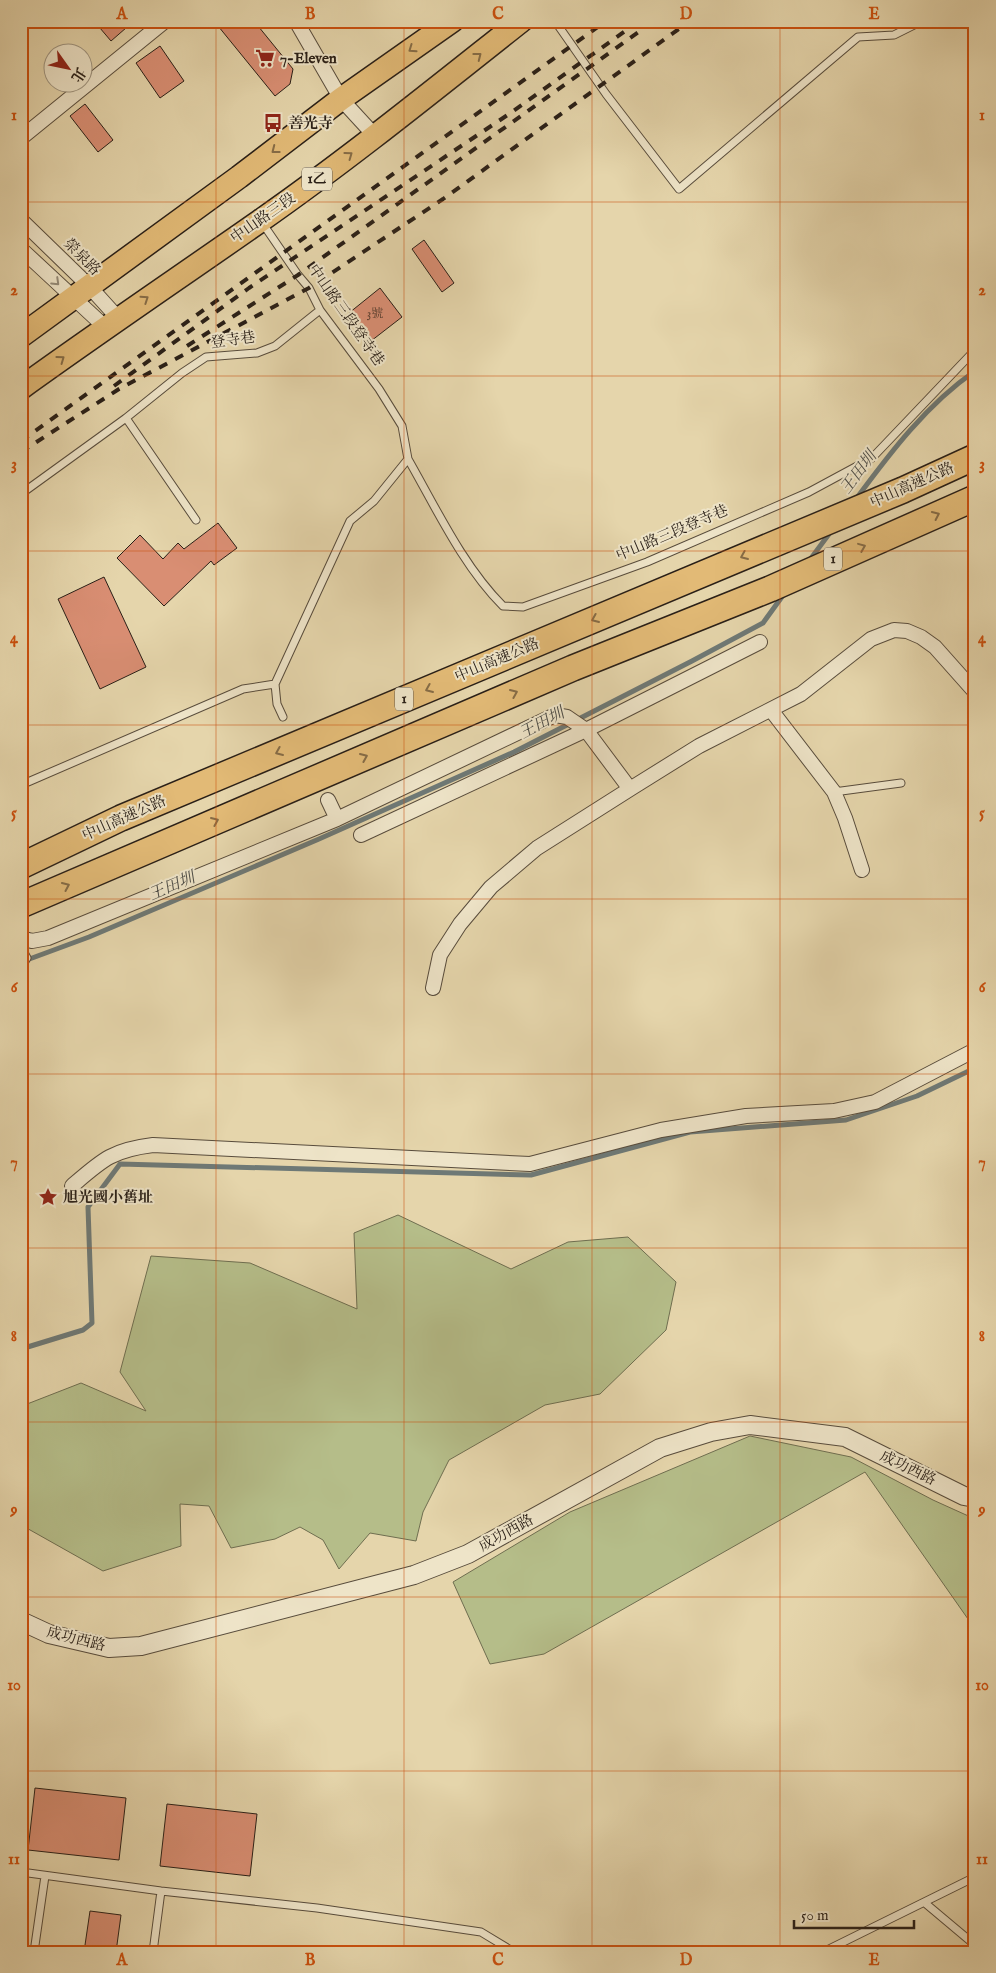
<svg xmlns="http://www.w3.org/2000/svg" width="996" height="1973" viewBox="0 0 996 1973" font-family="'IM FELL English','Noto Serif TC',serif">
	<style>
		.green { fill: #b5bd89; stroke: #6f6e50 }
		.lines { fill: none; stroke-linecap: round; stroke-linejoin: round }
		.stream { stroke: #6e7976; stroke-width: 5 }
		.building { fill: #d98e73; stroke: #291f17 }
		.service-casing { stroke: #584c3c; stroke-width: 9 }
		.minor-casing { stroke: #584c3c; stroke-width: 16 }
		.tertiary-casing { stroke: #584c3c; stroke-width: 20 }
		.primary-casing { stroke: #291f17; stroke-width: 25 }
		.motorway-casing { stroke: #291f17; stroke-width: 28 }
		.service { stroke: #eee4c8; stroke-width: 7 }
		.minor { stroke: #eee4c8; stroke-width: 14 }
		.tertiary { stroke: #eee4c8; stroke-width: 18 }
		.primary { stroke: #e2ba76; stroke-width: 22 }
		.motorway { stroke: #e2ba76; stroke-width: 25 }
		.rail { stroke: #291f17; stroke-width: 4; stroke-dasharray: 9 9; stroke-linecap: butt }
		.oneway { stroke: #866c46 }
		.oneway2 { stroke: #958b78 }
		.grid { fill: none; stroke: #cb500e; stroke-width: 1; stroke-opacity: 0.55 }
		.labels { text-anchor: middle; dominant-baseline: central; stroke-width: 4; stroke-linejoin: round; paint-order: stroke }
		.number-label { font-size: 12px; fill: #553b2e }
		.shield { fill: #eee4c8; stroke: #645a4c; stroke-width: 1 }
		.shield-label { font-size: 14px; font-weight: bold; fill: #291f17 }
		.poi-label { font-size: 15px; font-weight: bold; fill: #291f17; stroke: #eee4c8; text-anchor: start }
		.street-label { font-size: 15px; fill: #291f17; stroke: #eee4c8 }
		.water-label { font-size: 16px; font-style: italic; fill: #4c4c47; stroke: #eee4c8 }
		.neatline { fill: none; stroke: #cb500e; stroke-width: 2 }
		.grid-label { font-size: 16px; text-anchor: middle; font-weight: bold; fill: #cb500e }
	</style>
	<rect width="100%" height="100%" fill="#e5d5ab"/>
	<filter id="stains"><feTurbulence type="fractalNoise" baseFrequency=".004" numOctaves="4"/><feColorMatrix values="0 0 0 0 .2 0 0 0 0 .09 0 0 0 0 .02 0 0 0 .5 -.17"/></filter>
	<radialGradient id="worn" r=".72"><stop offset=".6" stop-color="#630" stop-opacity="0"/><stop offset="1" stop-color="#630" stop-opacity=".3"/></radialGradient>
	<!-- green -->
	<path class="green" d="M398,1215L511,1269L568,1242L628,1237L676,1282L666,1330L600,1394L545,1405L449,1460L423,1512L416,1541L370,1533L339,1569L323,1540L300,1527L275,1539L231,1548L209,1506L180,1504L181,1546L103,1571L23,1526L21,1518L22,1406L81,1383L146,1411L120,1372L151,1256L250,1263L357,1309L354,1233Z
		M750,1436L851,1457L933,1500L975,1519V1629L865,1472L544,1654L490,1664L453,1582L570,1512Z"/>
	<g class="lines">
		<!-- stream -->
		<path class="stream" d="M856,499C890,453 927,404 975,371
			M809,561L832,530
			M24,961L89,937L319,839L514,752L692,661L763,623L784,594
			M21,1349L83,1330L92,1323L88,1207L120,1164L531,1175L690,1132L846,1120L917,1096L975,1068"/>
	</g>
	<!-- building -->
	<path class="building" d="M94,21H134L111,41Z
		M214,21H254L293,69L290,84L275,96Z
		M160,46L184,81L160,98L136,63Z
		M85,104L113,140L98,152L70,116Z
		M424,240L454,283L442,292L412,249Z
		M380,288L402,317L371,341L349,313Z
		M218,523L237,548L214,565L211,561L164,606L117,558L140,535L163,559L178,543L184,549Z
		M104,577L146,667L100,689L58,599Z
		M35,1788L126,1798L119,1860L28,1850Z
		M167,1804L257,1814L250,1876L160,1866Z
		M90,1911L121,1915L116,1952H84Z"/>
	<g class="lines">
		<!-- service casing -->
		<g class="service-casing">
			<path id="service" d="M555,21L606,94L679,189L858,37L894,35L922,21
				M263,224L298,275L309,288L320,310L379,389L402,426L408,459L374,501L350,521L275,684L277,704L283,717
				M126,418L196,520
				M408,459C436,508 463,566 503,606L523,607L647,562L809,492L872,458L975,350
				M21,494L126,418L182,373L206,357L257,353L275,346L320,310
				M21,785L243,689L275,684
				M834,792L901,783
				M21,947L27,958L21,968
				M21,1872L161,1891L317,1908L481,1932L509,1949L510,1952
				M925,1903L975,1945
				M34,1952L45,1876
				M153,1952L161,1891
				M823,1952L975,1877"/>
		</g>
		<!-- minor casing -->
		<g class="minor-casing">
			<path id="minor" d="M296,21L341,99L375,136
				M21,138L165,21
				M21,220L89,286L118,318
				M21,249L105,327
				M771,710L834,792L845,818L862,870
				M328,800L337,819L555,715L567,717L586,730L630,789L699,746L801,694L871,639L894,630L907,631L921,637L935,647L975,692
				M361,835L586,730L760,642
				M21,938L32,941L48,938L337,819
				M433,988L440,955L460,924L491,887L537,848L630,789
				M72,1186C102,1160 112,1150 153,1145L530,1164L661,1130L746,1116L834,1111L875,1102L975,1050"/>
		</g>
		<!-- tertiary casing -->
		<g class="tertiary-casing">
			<path id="tertiary" d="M21,1621L49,1634L109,1648L141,1646L414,1575L468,1554L660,1448L711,1432L750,1425L845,1437L964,1496L975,1498"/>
		</g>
		<!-- primary casing -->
		<g class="primary-casing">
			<path id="primary" d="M21,336L239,177L341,99L452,21
				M21,388C100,331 180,277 260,221C350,158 435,89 521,21"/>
		</g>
		<!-- motorway casing -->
		<g class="motorway-casing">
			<path id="motorway" d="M21,866L121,818L903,490L975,457
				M21,905L573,668L770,589L975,498"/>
		</g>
		<!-- service -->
		<use href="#service" class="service"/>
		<!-- minor -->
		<use href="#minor" class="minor"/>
		<!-- tertiary -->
		<use href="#tertiary" class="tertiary"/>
		<!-- primary -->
		<use href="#primary" class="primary"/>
		<!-- motorway -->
		<use href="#motorway" class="motorway"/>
		<!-- rail -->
		<path class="rail" d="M187,346L298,275L654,21
			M114,386L249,288L512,112L639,21
			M21,441L606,21
			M21,452L119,389L309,288L443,199L690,21"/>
	</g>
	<!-- one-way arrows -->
	<defs><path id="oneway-chevron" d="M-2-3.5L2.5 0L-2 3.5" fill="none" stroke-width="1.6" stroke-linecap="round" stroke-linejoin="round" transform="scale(1.25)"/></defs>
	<g class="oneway">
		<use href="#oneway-chevron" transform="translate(412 49) rotate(145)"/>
		<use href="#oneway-chevron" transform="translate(478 56) rotate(-38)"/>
		<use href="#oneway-chevron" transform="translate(275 150) rotate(142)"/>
		<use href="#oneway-chevron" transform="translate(349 155) rotate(-36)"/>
		<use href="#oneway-chevron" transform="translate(145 299) rotate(-34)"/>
		<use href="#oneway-chevron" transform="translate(61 359) rotate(-36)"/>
		<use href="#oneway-chevron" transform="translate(936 515) rotate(-25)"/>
		<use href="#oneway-chevron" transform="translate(862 547) rotate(-22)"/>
		<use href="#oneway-chevron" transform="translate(744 556) rotate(157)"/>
		<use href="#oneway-chevron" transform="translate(595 619) rotate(157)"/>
		<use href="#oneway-chevron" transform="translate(429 689) rotate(157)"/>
		<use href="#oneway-chevron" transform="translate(514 693) rotate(-23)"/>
		<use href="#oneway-chevron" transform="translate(279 752) rotate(157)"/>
		<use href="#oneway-chevron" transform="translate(364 757) rotate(-23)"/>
		<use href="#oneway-chevron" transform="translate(215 821) rotate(-23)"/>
		<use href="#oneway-chevron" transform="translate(66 886) rotate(-24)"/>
	</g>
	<use class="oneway2" href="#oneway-chevron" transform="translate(56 282) rotate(44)"/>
	<!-- grid -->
	<path class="grid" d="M216,21V1952M404,21V1952M592,21V1952M780,21V1952M21,202H975M21,376H975M21,551H975M21,725H975M21,899H975M21,1074H975M21,1248H975M21,1422H975M21,1597H975M21,1771H975"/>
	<!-- icons -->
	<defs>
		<g id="supermarket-bare" transform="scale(1.5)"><path d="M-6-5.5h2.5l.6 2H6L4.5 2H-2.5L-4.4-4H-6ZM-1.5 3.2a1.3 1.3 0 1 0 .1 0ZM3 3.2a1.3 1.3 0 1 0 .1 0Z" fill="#8f2418" stroke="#eee4c8" stroke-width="2.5" paint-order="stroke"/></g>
		<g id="bus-bare" transform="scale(1.5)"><path d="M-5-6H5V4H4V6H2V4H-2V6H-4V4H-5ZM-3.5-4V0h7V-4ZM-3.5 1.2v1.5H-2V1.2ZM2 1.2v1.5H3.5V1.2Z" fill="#8f2418" stroke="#eee4c8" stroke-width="2.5" paint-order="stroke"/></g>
		<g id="sight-bare" transform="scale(1.5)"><path d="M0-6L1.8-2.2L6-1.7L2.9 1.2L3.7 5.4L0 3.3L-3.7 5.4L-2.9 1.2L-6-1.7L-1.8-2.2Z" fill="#8f2418" stroke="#eee4c8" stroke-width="2.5" paint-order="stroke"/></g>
	</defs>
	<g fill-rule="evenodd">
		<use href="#supermarket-bare" x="265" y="58"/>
		<use href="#bus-bare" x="273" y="123"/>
		<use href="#sight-bare" x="48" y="1197"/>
	</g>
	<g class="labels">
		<!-- number labels -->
		<g class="number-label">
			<text x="375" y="313">3號</text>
		</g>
		<!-- shield labels -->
		<g class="shield">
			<rect x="302" y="167.5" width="30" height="23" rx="4"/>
			<rect x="824" y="547.5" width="18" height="23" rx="4"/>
			<rect x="395" y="687.5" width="18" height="23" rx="4"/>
		</g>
		<g class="shield-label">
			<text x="317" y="179">1乙</text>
			<text x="833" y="559">1</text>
			<text x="404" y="699">1</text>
		</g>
		<!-- poi labels -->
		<g class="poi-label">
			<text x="280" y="58">7-Eleven</text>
			<text x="288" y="123">善光寺</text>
			<text x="63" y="1197">旭光國小舊址</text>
		</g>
		<!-- street labels -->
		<g class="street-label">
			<text transform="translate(263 218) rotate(-35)">中山路三段</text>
			<text transform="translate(82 257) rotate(45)">榮泉路</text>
			<text transform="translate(346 315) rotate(55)">中山路三段登寺巷</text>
			<text transform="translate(233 340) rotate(-8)">登寺巷</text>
			<text transform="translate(912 485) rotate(-24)">中山高速公路</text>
			<text transform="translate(672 533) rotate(-23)">中山路三段登寺巷</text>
			<text transform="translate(497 660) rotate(-23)">中山高速公路</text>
			<text transform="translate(124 818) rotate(-24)">中山高速公路</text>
			<text transform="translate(908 1468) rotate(26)">成功西路</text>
			<text transform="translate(506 1533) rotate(-29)">成功西路</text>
			<text transform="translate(76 1639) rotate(14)">成功西路</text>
		</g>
		<!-- water labels -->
		<g class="water-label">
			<text transform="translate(859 473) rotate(-53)">王田圳</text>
			<text transform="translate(542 724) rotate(-28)">王田圳</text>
			<text transform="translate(172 887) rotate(-23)">王田圳</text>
		</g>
	</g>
	<!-- margin -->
	<rect width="996" height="1973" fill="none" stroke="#e5d5ab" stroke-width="55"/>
	<!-- north arrow -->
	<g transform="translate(68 68) rotate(123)"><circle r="24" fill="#eee4c8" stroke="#9f9581"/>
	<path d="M0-4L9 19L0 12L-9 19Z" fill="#8f2418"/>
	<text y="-8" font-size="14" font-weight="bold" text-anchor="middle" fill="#291f17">北</text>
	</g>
	<!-- scale -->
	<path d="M794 1920v8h120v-8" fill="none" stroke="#291f17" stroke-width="2.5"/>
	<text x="801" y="1920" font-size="15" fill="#291f17" stroke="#eee4c8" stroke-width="4" paint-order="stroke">50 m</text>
	<rect x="28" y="28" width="940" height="1918" class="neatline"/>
	<g class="grid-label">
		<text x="122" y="19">A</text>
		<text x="310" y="19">B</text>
		<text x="498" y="19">C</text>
		<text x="686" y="19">D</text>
		<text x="874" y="19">E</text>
		<text x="14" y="120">1</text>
		<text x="982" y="120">1</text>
		<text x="14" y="295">2</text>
		<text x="982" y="295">2</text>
		<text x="14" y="469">3</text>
		<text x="982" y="469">3</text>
		<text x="14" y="643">4</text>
		<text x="982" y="643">4</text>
		<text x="14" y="818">5</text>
		<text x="982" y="818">5</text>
		<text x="14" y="992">6</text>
		<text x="982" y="992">6</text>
		<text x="14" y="1167">7</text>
		<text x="982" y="1167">7</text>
		<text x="14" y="1341">8</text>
		<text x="982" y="1341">8</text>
		<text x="14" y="1515">9</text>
		<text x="982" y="1515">9</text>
		<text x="14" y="1690">10</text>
		<text x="982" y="1690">10</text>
		<text x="14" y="1864">11</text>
		<text x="982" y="1864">11</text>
		<text x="122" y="1965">A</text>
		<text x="310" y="1965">B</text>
		<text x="498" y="1965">C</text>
		<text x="686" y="1965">D</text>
		<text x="874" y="1965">E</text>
	</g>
	<rect width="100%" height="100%" filter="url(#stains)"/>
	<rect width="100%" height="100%" fill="url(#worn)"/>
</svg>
